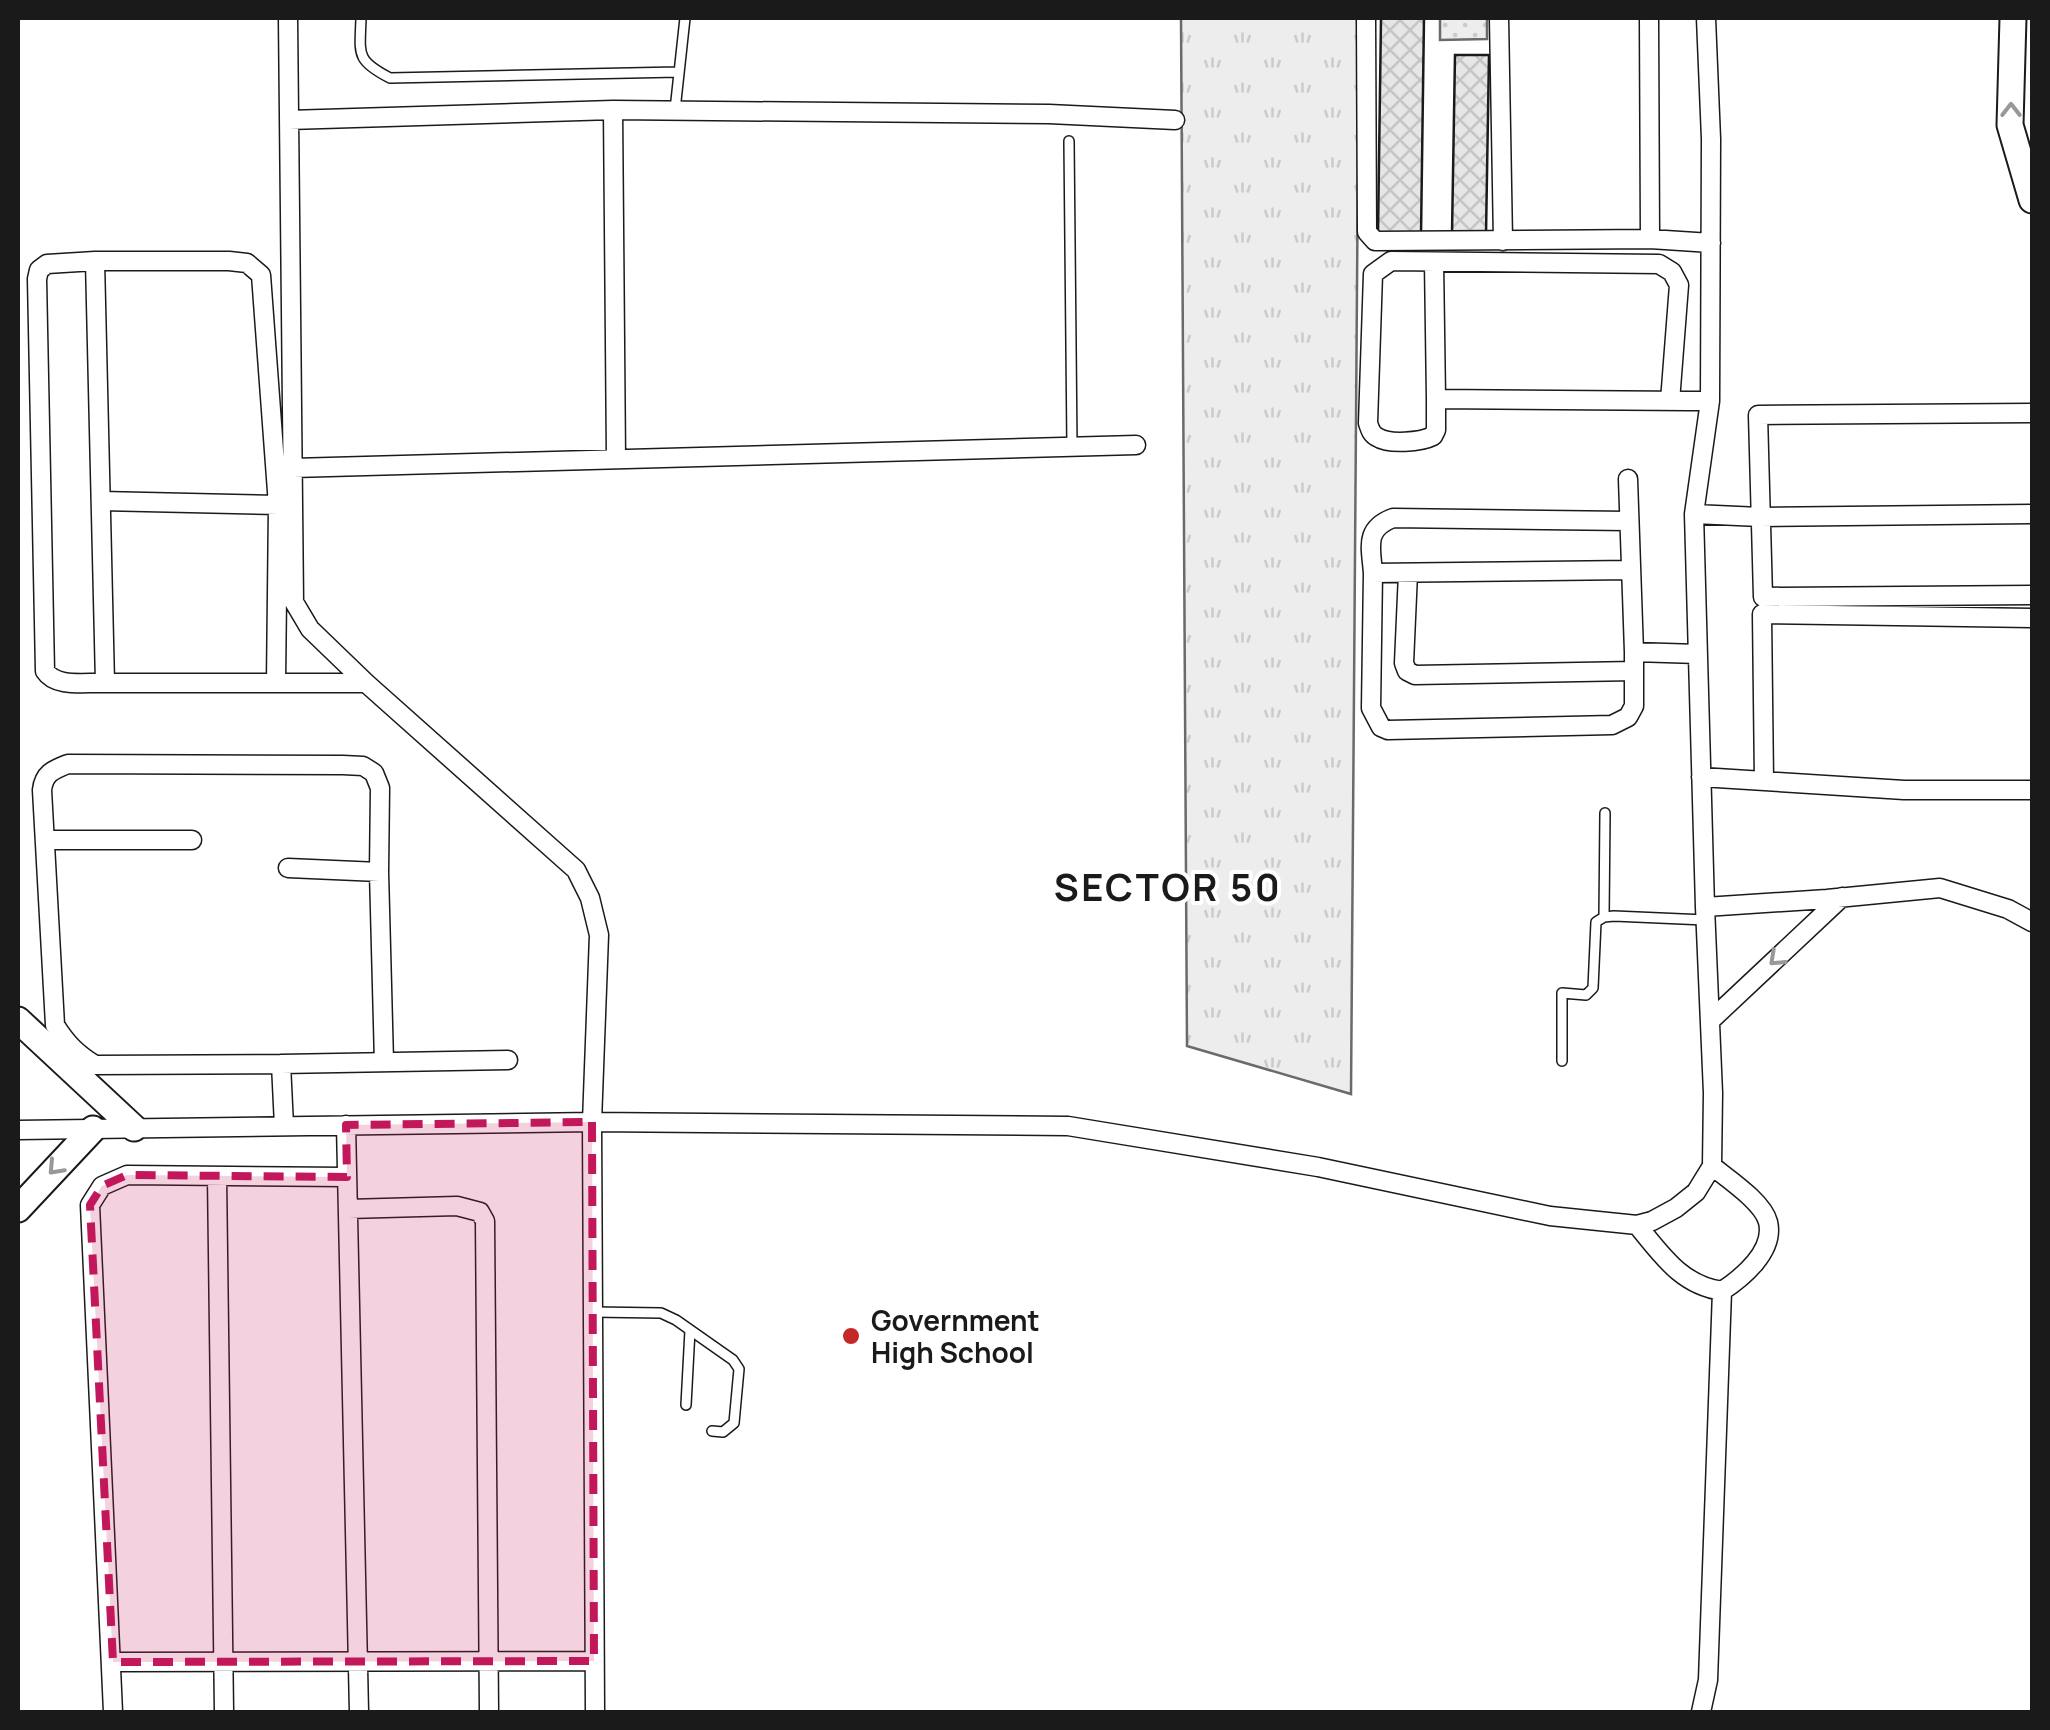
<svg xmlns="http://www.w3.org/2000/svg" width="2050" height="1730" viewBox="0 0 2050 1730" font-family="Manrope,sans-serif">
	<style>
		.grass { fill: url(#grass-dots); stroke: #6a6a6a; stroke-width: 2.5 }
		.park { fill: url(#park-tufts); stroke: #6a6a6a; stroke-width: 2.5 }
		.building { fill: url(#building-cross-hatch); stroke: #1a1a1a; stroke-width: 2.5 }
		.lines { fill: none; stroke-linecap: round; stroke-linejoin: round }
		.lane-casing { stroke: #1a1a1a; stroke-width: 12 }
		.street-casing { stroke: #1a1a1a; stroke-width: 21 }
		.secondary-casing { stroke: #1a1a1a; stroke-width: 29 }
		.lane { stroke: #fff; stroke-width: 9 }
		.street { stroke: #fff; stroke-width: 18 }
		.secondary { stroke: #fff; stroke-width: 25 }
		.oneway { stroke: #989898 }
		.marked { fill: #c2185b; fill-opacity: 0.2; stroke: #c2185b; stroke-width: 8; stroke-dasharray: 20 12; stroke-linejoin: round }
		.poi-dot { fill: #c62828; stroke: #fff; stroke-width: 4 }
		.labels { text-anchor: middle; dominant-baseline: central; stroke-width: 8; stroke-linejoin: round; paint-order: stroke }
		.poi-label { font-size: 28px; font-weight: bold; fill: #1a1a1a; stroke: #fff; text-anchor: start }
		.district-label { font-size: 38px; font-weight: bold; letter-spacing: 2.5px; fill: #1a1a1a; stroke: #fff }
	</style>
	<defs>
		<pattern id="grass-dots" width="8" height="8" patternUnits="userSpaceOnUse" patternTransform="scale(2.5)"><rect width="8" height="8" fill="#ededed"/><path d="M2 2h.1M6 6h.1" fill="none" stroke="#cbcbcb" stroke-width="1.8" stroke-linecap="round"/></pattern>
		<pattern id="park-tufts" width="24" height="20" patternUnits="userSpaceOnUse" patternTransform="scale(2.5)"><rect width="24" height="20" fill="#ededed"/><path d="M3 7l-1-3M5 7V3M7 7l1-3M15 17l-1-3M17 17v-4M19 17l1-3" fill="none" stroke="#cbcbcb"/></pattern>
		<pattern id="building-cross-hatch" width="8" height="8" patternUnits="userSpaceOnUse" patternTransform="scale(2.5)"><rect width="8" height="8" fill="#e6e6e6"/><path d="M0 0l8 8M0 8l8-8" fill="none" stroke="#c5c5c5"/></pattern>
	</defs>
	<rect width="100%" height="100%" fill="#fff"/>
	<!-- grass -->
	<path class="grass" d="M1440,18H1487V39L1440,40Z"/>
	<!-- park -->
	<path class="park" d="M1181,18H1359L1351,1094L1187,1046Z"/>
	<!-- building -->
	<path class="building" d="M1381,18H1424L1421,235L1378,234Z
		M1455,55H1489L1486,234H1452Z"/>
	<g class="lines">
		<!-- lane casing -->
		<g class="lane-casing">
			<path id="lane" d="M361,18C360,54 355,60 390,78L678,72
				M675,110L685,18
				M1069,141L1072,447
				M1604,917L1605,813
				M1562,1061V993L1586,995L1593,988L1596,922L1604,917L1614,916L1705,920
				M593,1312L661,1313L676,1320L733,1360L739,1369L734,1423L723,1432L712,1431
				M686,1405L690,1330"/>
		</g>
		<!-- street casing -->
		<g class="street-casing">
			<path id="street" d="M288,18L294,602L310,629L366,683L576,870L590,898L599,935L592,1122L595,1712
				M1366,18L1367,232L1375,241L1650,239L1711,243
				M1499,18L1503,241
				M1649,18L1650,239
				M613,110L616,459
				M289,120L613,110L1049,114L1175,120
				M95,261L105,683H366
				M1434,262L1436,399
				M1670,401L1679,285L1672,272L1659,264L1391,261L1373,274L1368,423C1370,429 1371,434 1377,437C1389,445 1421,442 1433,436L1436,430V399L1690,401H1710
				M2032,413L1758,415L1763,597L2032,595
				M293,468L1136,445
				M1628,479L1634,652L1698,654
				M101,501L278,505
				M1694,514L1760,517L2032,514
				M1628,521L1393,518C1364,529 1371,547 1373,573L1630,570
				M1373,573L1371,708L1381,727L1388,730L1612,725L1628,717L1634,706V652
				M1408,573L1404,663L1407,671L1415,675L1634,671
				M105,683C85,682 56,688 45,671L37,279L39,270L47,264L95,261H229L247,263L261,275L278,505L276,683
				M1701,777L1904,790H2032
				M1764,781L1762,614L2032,618
				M45,840H192
				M288,868L379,872
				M1705,907L1827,899L1940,888L2008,909L2032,922
				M1710,1021L1842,897
				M281,1064L95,1065C77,1054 66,1043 55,1025L42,790C44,773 53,770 68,764L343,765L363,766L374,773L380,788L379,872L384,1062
				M346,1125L359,1712
				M284,1126L281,1064L508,1060
				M18,1130L592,1122L1068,1126L1318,1167L1550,1216L1637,1225L1652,1221L1676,1208L1696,1192L1712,1166L1713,1093L1705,907L1694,514L1710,401L1711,139L1706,18
				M217,1176L224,1712
				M348,1209L457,1206L480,1212L485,1221L489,1712
				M1637,1225C1662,1255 1681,1285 1722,1291C1742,1278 1775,1251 1768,1222C1763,1202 1728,1179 1712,1166
				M113,1662L594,1661
				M113,1712L90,1205L102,1186L127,1175L347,1177
				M1701,1712L1708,1680L1722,1291"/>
		</g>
		<!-- secondary casing -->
		<g class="secondary-casing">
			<path id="secondary" d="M2013,18L2010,125L2032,200
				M18,1020L134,1128
				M18,1209L93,1129"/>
		</g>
		<!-- lane -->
		<use href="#lane" class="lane"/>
		<!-- street -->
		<use href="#street" class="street"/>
		<!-- secondary -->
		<use href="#secondary" class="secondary"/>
	</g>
	<!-- one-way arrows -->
	<defs><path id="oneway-chevron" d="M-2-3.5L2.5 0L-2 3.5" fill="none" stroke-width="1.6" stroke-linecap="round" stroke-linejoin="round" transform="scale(2.5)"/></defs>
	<g class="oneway">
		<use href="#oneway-chevron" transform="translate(2011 110) rotate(-90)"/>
		<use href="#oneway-chevron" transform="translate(1776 959) rotate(137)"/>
		<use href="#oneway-chevron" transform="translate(55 1168) rotate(133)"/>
	</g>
	<!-- marked area -->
	<path class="marked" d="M592,1122L594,1661L113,1662L90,1205L102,1186L127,1175L347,1177L346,1125Z"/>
	<!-- markers -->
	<circle class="poi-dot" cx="851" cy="1336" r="10"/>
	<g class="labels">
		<!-- poi labels -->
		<g class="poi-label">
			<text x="871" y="1320">Government<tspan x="871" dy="32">High School</tspan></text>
		</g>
		<!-- district labels -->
		<g class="district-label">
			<text x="1168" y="886">SECTOR 50</text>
		</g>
	</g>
	<!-- border -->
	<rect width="2050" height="1730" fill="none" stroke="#1a1a1a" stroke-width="40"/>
</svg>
